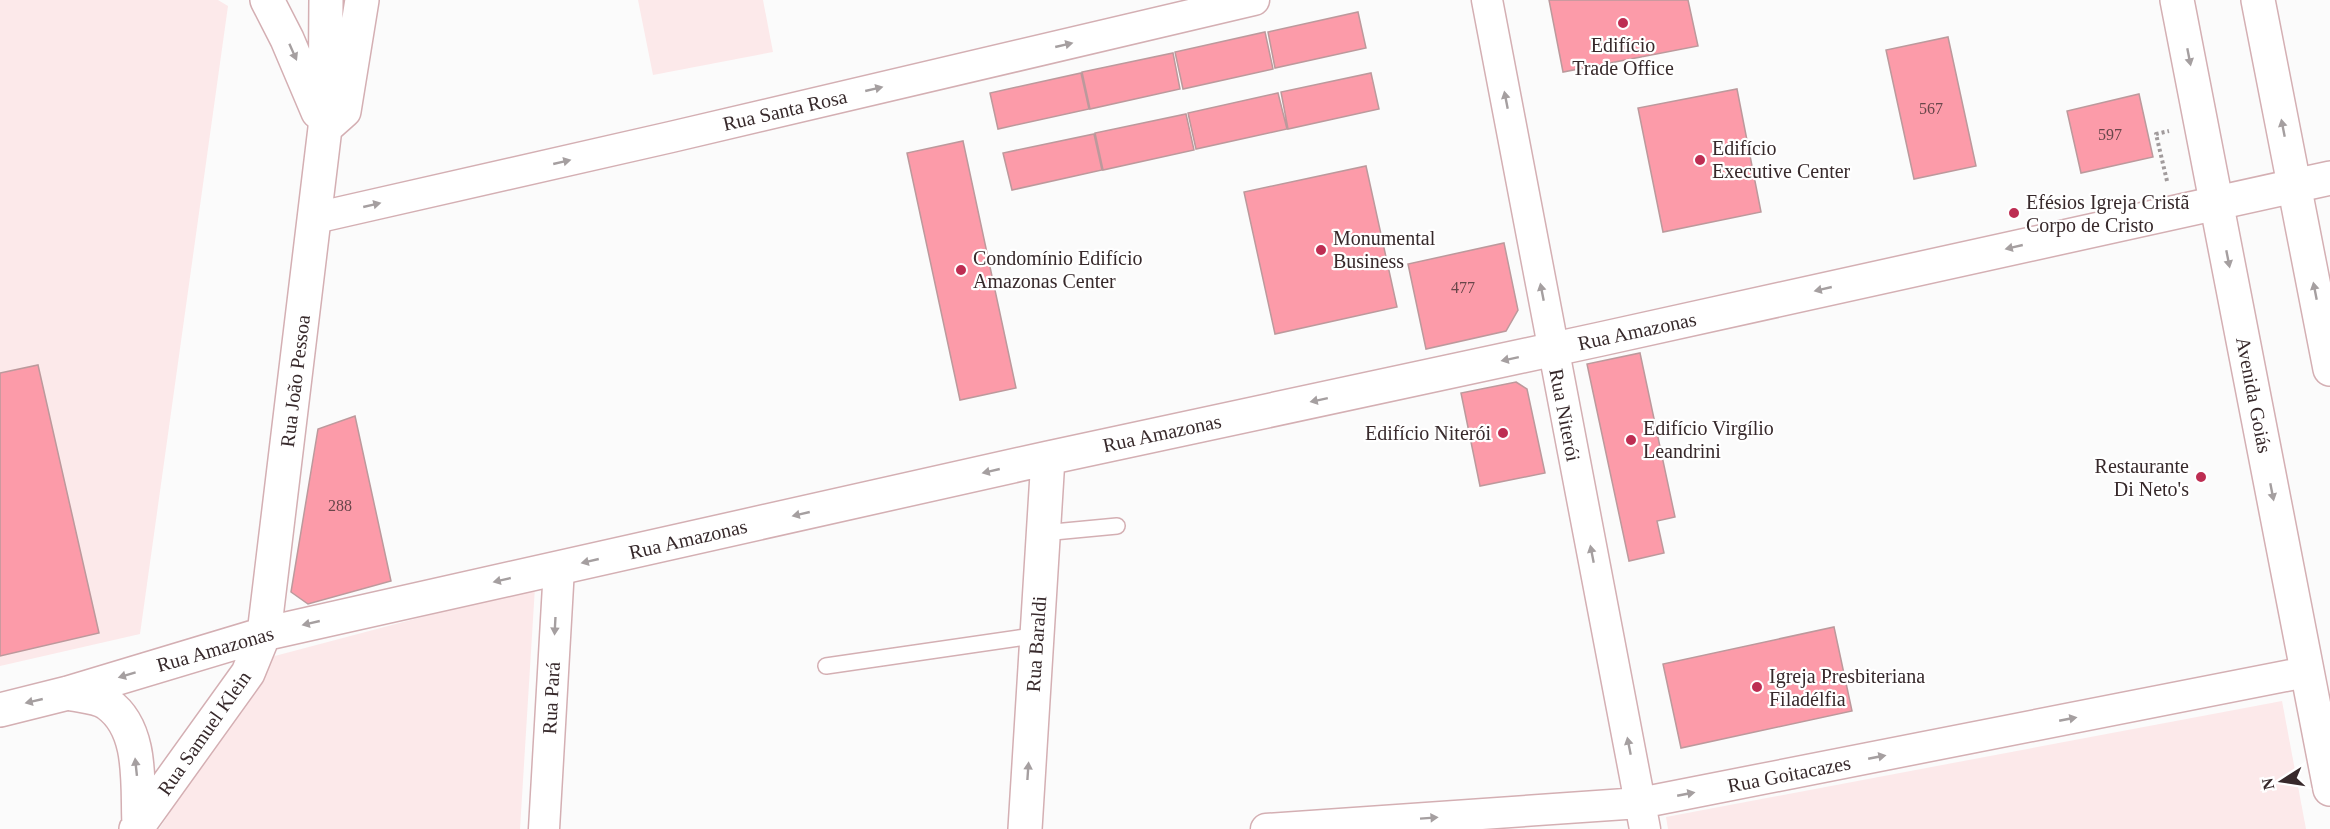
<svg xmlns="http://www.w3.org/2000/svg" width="2330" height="829" viewBox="0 0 2330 829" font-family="'Times New Roman',serif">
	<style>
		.built { fill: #fce9ea }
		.building { fill: #fc9ba9; stroke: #bc999c; stroke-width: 1.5 }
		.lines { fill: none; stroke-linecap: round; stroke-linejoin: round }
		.lane-casing { stroke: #d4afb3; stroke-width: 18 }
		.street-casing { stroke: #d4afb3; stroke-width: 33 }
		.secondary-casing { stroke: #d4afb3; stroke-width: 36 }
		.primary-casing { stroke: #d4afb3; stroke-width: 36 }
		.path { stroke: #a19b9c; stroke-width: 4; stroke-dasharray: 3 3; stroke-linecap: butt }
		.lane { stroke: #fff; stroke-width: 15 }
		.street { stroke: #fff; stroke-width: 30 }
		.secondary { stroke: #fff; stroke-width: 33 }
		.primary { stroke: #fff; stroke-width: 33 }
		.oneway { fill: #a59fa0 }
		.poi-dot { fill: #bd2d52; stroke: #fff; stroke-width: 2 }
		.labels { text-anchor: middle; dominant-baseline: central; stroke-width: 4.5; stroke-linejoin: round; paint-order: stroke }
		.number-label { font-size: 16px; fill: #68464a }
		.poi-label { font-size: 20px; fill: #37292b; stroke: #fff; text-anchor: start }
		.street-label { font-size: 20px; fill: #37292b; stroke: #fff }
	</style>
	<rect width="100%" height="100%" fill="#fbfbfb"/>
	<!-- built -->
	<path class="built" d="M0,0H218L228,6L140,634L0,666Z
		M638,0H763L773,52L653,75Z
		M535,587L520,829H159L271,657Z
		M2282,701L2306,829H1668L1666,817Z"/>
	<!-- building -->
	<path class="building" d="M1549,0H1688L1698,46L1563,72Z
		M1358,12L1366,48L1275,68L1268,32Z
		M1265,32L1273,69L1183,89L1175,52Z
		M1948,37L1976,166L1914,179L1886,50Z
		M1173,53L1180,89L1090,109L1082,72Z
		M1081,73L1089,109L998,129L990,93Z
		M1371,73L1379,109L1288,129L1281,92Z
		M1737,89L1761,212L1663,232L1638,108Z
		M1278,93L1287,129L1196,149L1188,113Z
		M2139,94L2153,157L2081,173L2067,111Z
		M1186,114L1194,150L1103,170L1095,133Z
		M1094,134L1102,170L1012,190L1003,153Z
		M963,141L1016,388L960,400L907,153Z
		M1366,166L1397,307L1275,334L1244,192Z
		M1504,243L1518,310L1506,331L1426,349L1408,264Z
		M1640,353L1675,517L1657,521L1664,553L1629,561L1587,364Z
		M38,365L99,633L0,656V373Z
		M1516,382L1527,389L1545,473L1480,486L1461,393Z
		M355,416L391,581L308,604L291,592L318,429Z
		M1834,627L1852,711L1681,748L1663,664Z"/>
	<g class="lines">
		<!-- lane casing -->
		<g class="lane-casing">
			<path id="lane" d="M1043,533L1117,526
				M826,666L1026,637L1037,639"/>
		</g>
		<!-- street casing -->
		<g class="street-casing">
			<path id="street" d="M1487,0L1645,829
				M315,218L671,137L1254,0
				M544,829L559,568
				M1266,829L1640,803L2306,672"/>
		</g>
		<!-- secondary casing -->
		<g class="secondary-casing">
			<path id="secondary" d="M267,0L287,39L318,112
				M326,127L344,111L362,0
				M68,693C80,696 99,697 108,704C144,730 137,786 139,825
				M0,710L68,693L264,634L1048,458L1601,339L2330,178
				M136,829L248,673L264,634L325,128L326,0
				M1025,829L1048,458"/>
		</g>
		<!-- primary casing -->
		<g class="primary-casing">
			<path id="primary" d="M2177,0L2330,789
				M2258,0L2330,369"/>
		</g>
		<!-- path -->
		<path class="path" d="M2167,181L2156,134L2169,131"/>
		<!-- lane -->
		<use href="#lane" class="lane"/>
		<!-- street -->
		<use href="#street" class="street"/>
		<!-- secondary -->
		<use href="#secondary" class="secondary"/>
		<!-- primary -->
		<use href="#primary" class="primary"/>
	</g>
	<!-- one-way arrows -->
	<defs><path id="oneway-solid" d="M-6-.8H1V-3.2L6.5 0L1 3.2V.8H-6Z" transform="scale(1.5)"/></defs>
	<g class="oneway">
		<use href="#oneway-solid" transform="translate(1064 45) rotate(-13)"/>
		<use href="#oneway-solid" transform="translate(293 52) rotate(66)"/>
		<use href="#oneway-solid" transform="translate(2189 57) rotate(79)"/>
		<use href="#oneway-solid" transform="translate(874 89) rotate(-13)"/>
		<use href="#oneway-solid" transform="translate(1506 100) rotate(-101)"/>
		<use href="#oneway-solid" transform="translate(2283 128) rotate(-101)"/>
		<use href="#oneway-solid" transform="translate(562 162) rotate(-13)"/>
		<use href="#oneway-solid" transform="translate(372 205) rotate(-13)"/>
		<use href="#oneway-solid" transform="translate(2014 247) rotate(167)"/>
		<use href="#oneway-solid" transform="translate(2228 259) rotate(79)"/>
		<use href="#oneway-solid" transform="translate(1823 289) rotate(167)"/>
		<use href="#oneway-solid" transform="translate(2315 291) rotate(-101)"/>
		<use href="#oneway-solid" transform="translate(1542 292) rotate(-101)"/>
		<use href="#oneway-solid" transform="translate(1510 359) rotate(168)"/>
		<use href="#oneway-solid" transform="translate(1319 400) rotate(168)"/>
		<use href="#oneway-solid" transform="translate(991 471) rotate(167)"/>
		<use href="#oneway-solid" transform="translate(2272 492) rotate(79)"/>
		<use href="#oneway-solid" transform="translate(801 514) rotate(167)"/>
		<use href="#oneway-solid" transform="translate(1592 554) rotate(-101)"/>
		<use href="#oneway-solid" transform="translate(590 561) rotate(167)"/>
		<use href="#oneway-solid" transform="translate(502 580) rotate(167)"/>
		<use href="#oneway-solid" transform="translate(311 623) rotate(167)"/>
		<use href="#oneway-solid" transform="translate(555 626) rotate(93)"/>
		<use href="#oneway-solid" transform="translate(127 675) rotate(163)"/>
		<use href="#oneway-solid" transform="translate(34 701) rotate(167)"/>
		<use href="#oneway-solid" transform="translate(2068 719) rotate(-11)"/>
		<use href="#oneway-solid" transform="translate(1629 746) rotate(-101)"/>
		<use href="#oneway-solid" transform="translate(1877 757) rotate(-11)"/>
		<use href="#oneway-solid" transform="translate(136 767) rotate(-96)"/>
		<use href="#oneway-solid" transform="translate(1028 771) rotate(-86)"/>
		<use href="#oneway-solid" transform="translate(1686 794) rotate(-11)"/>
		<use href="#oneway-solid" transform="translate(1429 818) rotate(-4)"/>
	</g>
	<!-- markers -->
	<g class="poi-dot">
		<circle cx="1623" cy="23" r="6"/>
		<circle cx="1700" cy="160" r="6"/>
		<circle cx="2014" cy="213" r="6"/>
		<circle cx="1321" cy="250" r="6"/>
		<circle cx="961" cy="270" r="6"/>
		<circle cx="1503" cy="433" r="6"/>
		<circle cx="1631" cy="440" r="6"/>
		<circle cx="2201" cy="477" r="6"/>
		<circle cx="1757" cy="687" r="6"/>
	</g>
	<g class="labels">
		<!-- number labels -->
		<g class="number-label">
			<text x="1931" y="108">567</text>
			<text x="2110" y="134">597</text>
			<text x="1463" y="287">477</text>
			<text x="340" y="505">288</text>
		</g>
		<!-- poi labels -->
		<g class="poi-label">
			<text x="1623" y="45" text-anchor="middle">Edifício<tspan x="1623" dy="23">Trade Office</tspan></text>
			<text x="1712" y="148">Edifício<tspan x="1712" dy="23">Executive Center</tspan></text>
			<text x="2026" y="202">Efésios Igreja Cristã<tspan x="2026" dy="23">Corpo de Cristo</tspan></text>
			<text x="1333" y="238">Monumental<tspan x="1333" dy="23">Business</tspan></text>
			<text x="973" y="258">Condomínio Edifício<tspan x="973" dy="23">Amazonas Center</tspan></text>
			<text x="1643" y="428">Edifício Virgílio<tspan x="1643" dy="23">Leandrini</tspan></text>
			<text x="1491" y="433" text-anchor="end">Edifício Niterói</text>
			<text x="2189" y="466" text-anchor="end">Restaurante<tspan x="2189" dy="23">Di Neto's</tspan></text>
			<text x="1769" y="676">Igreja Presbiteriana<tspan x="1769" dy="23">Filadélfia</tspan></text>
		</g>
		<!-- street labels -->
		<g class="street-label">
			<text transform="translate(785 110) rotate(-13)">Rua Santa Rosa</text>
			<text transform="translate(1637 331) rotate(-12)">Rua Amazonas</text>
			<text transform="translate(295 381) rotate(-83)">Rua João Pessoa</text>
			<text transform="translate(2254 395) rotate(79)">Avenida Goiás</text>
			<text transform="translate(1565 415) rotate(79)">Rua Niterói</text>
			<text transform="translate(1162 433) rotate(-12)">Rua Amazonas</text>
			<text transform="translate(688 539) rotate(-13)">Rua Amazonas</text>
			<text transform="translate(1036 644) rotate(-86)">Rua Baraldi</text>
			<text transform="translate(215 649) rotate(-16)">Rua Amazonas</text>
			<text transform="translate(551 698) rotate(-87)">Rua Pará</text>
			<text transform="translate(204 733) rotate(-55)">Rua Samuel Klein</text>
			<text transform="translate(1789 774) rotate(-11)">Rua Goitacazes</text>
		</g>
	</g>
	<!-- north arrow -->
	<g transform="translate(2282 781) rotate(258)" stroke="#ffffff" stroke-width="4.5" paint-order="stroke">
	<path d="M0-4.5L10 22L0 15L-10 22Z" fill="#37292b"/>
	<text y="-9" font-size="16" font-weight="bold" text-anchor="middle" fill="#37292b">N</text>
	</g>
</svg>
